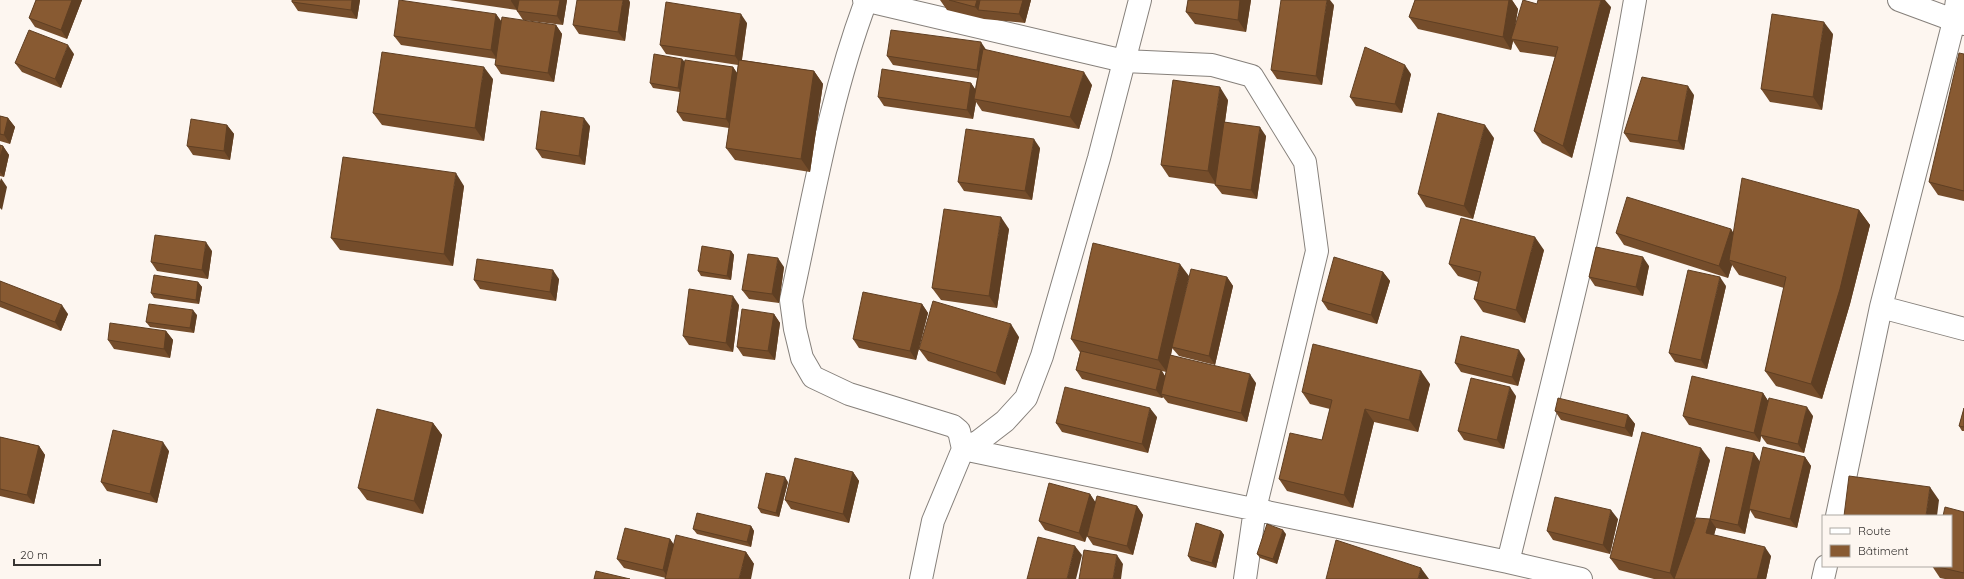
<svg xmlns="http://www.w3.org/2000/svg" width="1964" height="579" viewBox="0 0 1964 579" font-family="Quicksand,sans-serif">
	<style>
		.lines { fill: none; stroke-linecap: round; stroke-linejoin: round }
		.minor-casing { stroke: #86807b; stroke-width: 24 }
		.minor { stroke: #fff; stroke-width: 22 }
		.wall { fill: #754d2b; fill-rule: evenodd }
		.shaded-wall { fill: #5f3f23 }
		.building { fill: #885a32; stroke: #5f3f23 }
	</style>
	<rect width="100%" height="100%" fill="#fdf6f0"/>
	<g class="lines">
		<!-- minor casing -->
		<g class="minor-casing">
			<path id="minor" d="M864,0L1124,61L1212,65L1252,76L1305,162L1317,251L1255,509L1245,579
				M1899,0L1964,24
				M866,1C830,97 813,200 791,300L795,329L802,358L813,377L849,394L953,426L959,431L963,449L1508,562L1581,579
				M1881,307L1964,329
				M1837,516L1881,307L1954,21L1957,0
				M1508,562C1554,375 1603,189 1635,0
				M921,579L933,521L963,449L979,441L1005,421L1026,398L1042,356L1099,158L1140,0
				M1823,579L1826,566"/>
		</g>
		<!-- minor -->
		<use href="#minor" class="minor"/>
	</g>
	<!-- wall -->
	<path class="wall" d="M36,0H82L67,39L35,27L29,18Z
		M360,0L357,19L298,11L292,2Z
		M449,0H567L563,25L523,20L517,11V10Z
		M940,0H1031L1025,23L984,19L947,10Z
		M1188,0H1251L1246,32L1195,24L1186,12Z
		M1415,0H1512L1518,9L1515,26L1537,4L1611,7L1572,158L1542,143L1534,131L1555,57L1520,52L1513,41L1511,50L1418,29L1409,17Z
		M630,2L625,41L579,34L573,25Z
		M1334,5L1322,85L1277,79L1271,70Z
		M496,14L502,22L556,25L562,34L554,82L501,74L495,65L496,59L401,45L394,36Z
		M747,23L742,60L814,71L823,84L810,172L735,160L726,148L729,128L683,121L677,112L680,92L653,88L650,83L682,59L684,62L733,67L737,73L738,65L666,54L660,45Z
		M1833,34L1822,110L1770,102L1761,89Z
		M986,50L1092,85L1079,129L982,111L976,102L973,119L884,106L878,97L971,83L975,89L977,78L893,65L887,56Z
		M74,54L61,88L22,72L15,63Z
		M1964,54V201L1938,195L1929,182Z
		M1411,74L1402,113L1356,106L1350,97Z
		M493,79L484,141L382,125L373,113Z
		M1694,95L1684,150L1630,142L1624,133Z
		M1228,100L1225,122L1266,136L1257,199L1222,194L1215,185V184L1169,177L1161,165Z
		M0,116L8,118L15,127L10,144L0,141Z
		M227,125L234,134L230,160L193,155L187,146Z
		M590,126L585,165L542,158L536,149Z
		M1494,138L1473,219L1426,207L1418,194Z
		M0,145L3,146L9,155L4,177L0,176Z
		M1040,148L1032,200L964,191L958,182Z
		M464,186L453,266L340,250L331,238Z
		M1859,210L1870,225L1850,304L1822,399L1776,386L1765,371L1784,288L1739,275L1732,265L1728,278L1624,245L1616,233L1731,229L1733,233Z
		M1009,229L997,308L941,300L932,288Z
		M1544,250L1525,323L1483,312L1474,299L1478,282L1458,276L1449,264Z
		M212,251L208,279L157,271L151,262Z
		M731,251L734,255L731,280L701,276L698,271Z
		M1649,266L1643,296L1595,286L1589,277Z
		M784,267L779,303L749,299L742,290Z
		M1383,272L1390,281L1377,324L1328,310L1322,301Z
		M1189,276L1179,319L1227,277L1233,286L1215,365L1179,356L1172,348L1171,355L1256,383L1247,422L1168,403L1163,397L1162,398L1082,379L1076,370L1080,352L1079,351L1071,339ZM1162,371L1166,372L1165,376Z
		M559,279L556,301L480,289L474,280Z
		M0,281L68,314L61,331L0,307Z
		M198,282L202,287L199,304L154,298L151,293Z
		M1726,286L1707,369L1675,362L1669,353Z
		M922,304L928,313L916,360L859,348L853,339Z
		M739,305L733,352L689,345L683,336Z
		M774,314L780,323L775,360L743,356L737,347Z
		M197,315L194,333L150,327L146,322Z
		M166,331L173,340L170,358L114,349L108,340Z
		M1019,337L1005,385L928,361L919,349Z
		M1525,359L1518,386L1461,372L1455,363Z
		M1430,384L1418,432L1374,422L1353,508L1287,491L1279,479L1322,440L1330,409L1310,404L1302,392Z
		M1763,393L1768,401L1813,416L1804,453L1767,444L1761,436L1760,442L1689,425L1683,416Z
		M1516,396L1504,449L1464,440L1458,431Z
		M1964,408V431H1962L1959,426Z
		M1555,411L1628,415L1635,424L1632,437L1561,420Z
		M1157,417L1148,453L1062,432L1056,423Z
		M433,423L442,435L423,514L367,500L358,488Z
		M0,437L39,446L45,455L34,504L0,496Z
		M169,451L157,503L107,491L101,482Z
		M1754,453L1760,462L1805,457L1811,466L1797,528L1755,518L1750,510L1745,534L1716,528L1714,535L1771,556L1766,579H1654L1619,570L1610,558L1710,460L1694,523L1710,519Z
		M853,472L859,481L849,523L791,509L785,500Z
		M788,482L779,517L761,513L758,508Z
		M1090,494L1095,502L1137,506L1143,515L1133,555L1093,545L1087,536L1088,533L1085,542L1045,530L1039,521Z
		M1964,512V579H1945L1940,578L1932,566H1951Z
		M1618,519L1610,554L1553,540L1547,531Z
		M751,526L754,531L751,547L697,534L693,529Z
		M1221,531L1224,535L1216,568L1191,561L1188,556Z
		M1286,534L1277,564L1260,558L1257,554Z
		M670,539L674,545L746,552L754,564L666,578L624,568L617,559Z"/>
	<!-- shaded-wall -->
	<path class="shaded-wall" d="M72,0H82L67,39L61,30Z
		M352,0H360L357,19L351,10Z
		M511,0H519L517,10L511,1Z
		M560,0H567L563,25L557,16Z
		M623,0H629L630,2L625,41L618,32Z
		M977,0H989L978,10L975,7Z
		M1023,0H1031L1025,23L1019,14Z
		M1240,0H1251L1246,32L1238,20Z
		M1327,0H1330L1334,5L1322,85L1316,76Z
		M1509,0H1512L1518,9L1513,39H1511L1513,41L1511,50L1503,37Z
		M1601,0H1605L1611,7L1572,158L1563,146Z
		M496,14L502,23L497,59L491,50Z
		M741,14L747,23L741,65L735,56Z
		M1824,22L1833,34L1822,110L1813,97Z
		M556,25L562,34L554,82L548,73Z
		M981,42L987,51L983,79L977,70Z
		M68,45L74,54L61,88L55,79Z
		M682,59L686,63L682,92L678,88Z
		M1405,65L1411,74L1402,113L1395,104Z
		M484,67L493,79L484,141L475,128Z
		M733,67L739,76L732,128L726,119Z
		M814,71L823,84L810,172L801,159Z
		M1084,72L1092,85L1079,129L1070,117Z
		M971,83L977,92L974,99L976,102L973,119L967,110Z
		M1688,86L1694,95L1684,150L1678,141Z
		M1220,87L1228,100L1216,184L1208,171Z
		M8,118L15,127L10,144L4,135Z
		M584,118L590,126L585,165L579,156Z
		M227,125L234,134L230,160L224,151Z
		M1485,125L1494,138L1473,219L1464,206Z
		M1260,127L1266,136L1257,199L1251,190Z
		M1034,139L1040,148L1032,200L1025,191Z
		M3,146L9,155L4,177L0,172V158Z
		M456,173L464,186L453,266L444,254Z
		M1,178L7,187L2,210L0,208V181Z
		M1859,210L1870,225L1850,304L1822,399L1811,384Z
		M1001,217L1009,229L997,308L989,296Z
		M1731,229L1739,242L1729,260L1732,265L1728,278L1719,266Z
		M1535,237L1544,250L1525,323L1516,310Z
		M206,242L212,251L208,279L202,270Z
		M731,251L734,255L731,280L727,276Z
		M1643,257L1649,266L1643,296L1636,287Z
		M778,258L784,267L779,303L772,294Z
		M1180,264L1189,276L1167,372L1158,360Z
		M553,270L559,279L556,301L550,292Z
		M1383,272L1390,281L1377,324L1371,315Z
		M1227,277L1233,286L1215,365L1209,356Z
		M1720,277L1726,286L1707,369L1701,360Z
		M198,282L202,287L199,304L196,300Z
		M733,296L739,305L733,352L726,343Z
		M922,304L928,313L916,360L910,351Z
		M62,305L68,314L61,331L55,322Z
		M193,310L197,315L194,333L190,328Z
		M774,314L780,323L775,360L768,351Z
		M1011,324L1019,337L1005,385L996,373Z
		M166,331L173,340L170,358L164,349Z
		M1519,350L1525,359L1518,386L1512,377Z
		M1161,370L1167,379L1161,394L1163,397L1162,398L1156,390Z
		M1421,371L1430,384L1418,432L1409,420Z
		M1250,374L1256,383L1247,422L1241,413Z
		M1510,387L1516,396L1504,449L1497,440Z
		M1763,393L1769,402L1760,435L1761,436L1760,442L1754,433Z
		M1807,407L1813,416L1804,453L1798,444Z
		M1150,408L1157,417L1148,453L1142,444Z
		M1365,409L1374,422L1353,508L1344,495Z
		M1628,415L1635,424L1632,437L1625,428Z
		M433,423L442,435L423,514L414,501Z
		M163,442L169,451L157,503L150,494Z
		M39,446L45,455L34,504L27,495Z
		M1701,448L1710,460L1680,579H1674L1670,573Z
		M1754,453L1760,462L1749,509L1750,510L1745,534L1738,525Z
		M1805,457L1811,466L1797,528L1790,519Z
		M853,472L859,481L849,523L843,514Z
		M785,477L788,482L779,517L776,513Z
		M1930,487L1939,500L1937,516H1926Z
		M1090,494L1096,503L1085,542L1079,533Z
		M1137,506L1143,515L1133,555L1127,546Z
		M1611,510L1618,519L1610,554L1603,545Z
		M1710,519L1716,528L1712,542L1706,533Z
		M751,526L754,531L751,547L747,542Z
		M1283,530L1286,534L1277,564L1273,559Z
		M1221,531L1224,535L1216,568L1212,563Z
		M670,539L676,548L669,579L663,570Z
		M1075,546L1082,555L1076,579H1067Z
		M1765,547L1771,556L1766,579H1757Z
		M746,552L754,564L751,579H739Z
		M1117,555L1123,564L1121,579H1113Z
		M1421,568L1429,579H1418Z"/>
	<!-- building -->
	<path class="building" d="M36,0H72L61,30L29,18Z
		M292,0H352L351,10L292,2Z
		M399,0L496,14L491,50L394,36Z
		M519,0H560L557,16L517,11Z
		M577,0H623L618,32L573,25Z
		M949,0H977L975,7Z
		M980,0H1023L1019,14L978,10Z
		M1188,0H1240L1238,20L1186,12Z
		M1281,0H1327L1316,76L1271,70Z
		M1415,0H1509L1503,37L1409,17Z
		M1523,0L1537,4L1538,0H1601L1563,146L1534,131L1558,47L1511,39Z
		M666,2L741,14L735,56L660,45Z
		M1772,14L1824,22L1813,97L1761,89Z
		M502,17L556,25L548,73L495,65Z
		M29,30L68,45L55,79L15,63Z
		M891,30L981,42L977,70L887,56Z
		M1365,47L1405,65L1395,104L1350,97Z
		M983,49L1084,72L1070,117L974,99Z
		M382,52L484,67L475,128L373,113Z
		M1959,53L1964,54V191L1929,182Z
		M654,54L682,59L678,88L650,83Z
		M685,60L733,67L726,119L677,112Z
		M739,60L814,71L801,159L726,148Z
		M882,69L971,83L967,110L878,97Z
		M1642,77L1688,86L1678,141L1624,133Z
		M1173,80L1220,87L1208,171L1161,165Z
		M541,111L584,118L579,156L536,149Z
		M1438,113L1485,125L1464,206L1418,194Z
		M0,116L8,118L4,135L0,134Z
		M191,119L227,125L224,151L187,146Z
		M1224,122L1260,127L1251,190L1215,185Z
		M966,129L1034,139L1025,191L958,182Z
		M0,145L3,146L0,158Z
		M343,157L456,173L444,254L331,238Z
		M1742,178L1859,210L1840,289L1811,384L1765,371L1786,277L1729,260Z
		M1627,197L1731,229L1719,266L1616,233Z
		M944,209L1001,217L989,296L932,288Z
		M1461,218L1535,237L1516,310L1474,299L1481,272L1449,264Z
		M155,235L206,242L202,270L151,262Z
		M1093,243L1180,264L1158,360L1071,339Z
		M702,246L731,251L727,276L698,271Z
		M1596,247L1643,257L1636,287L1589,277Z
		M748,254L778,258L772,294L742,290Z
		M1334,257L1383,272L1371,315L1322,301Z
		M477,259L553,270L550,292L474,280Z
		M1191,269L1227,277L1209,356L1172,347Z
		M1688,270L1720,277L1701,360L1669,353Z
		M154,275L198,282L196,300L151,293Z
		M0,281L62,305L55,322L0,301Z
		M689,289L733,296L726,343L683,336Z
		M863,292L922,304L910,351L853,339Z
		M933,301L1011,324L996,373L919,349Z
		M149,304L193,310L190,328L146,322Z
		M742,309L774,314L768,351L737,347Z
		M110,323L166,331L164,349L108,340Z
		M1461,336L1519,350L1512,377L1455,363Z
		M1313,344L1421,371L1409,420L1365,409L1344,495L1279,479L1290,433L1322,440L1332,400L1302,392Z
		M1081,351L1161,370L1156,390L1076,370Z
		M1170,355L1250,374L1241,413L1161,394Z
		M1692,376L1763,393L1754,433L1683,416Z
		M1471,378L1510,387L1497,440L1458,431Z
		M1065,387L1150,408L1142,444L1056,423Z
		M1558,398L1628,415L1625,428L1555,411Z
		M1769,398L1807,407L1798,444L1760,435Z
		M1964,408V427L1959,426Z
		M377,409L433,423L414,501L358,488Z
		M113,430L163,442L150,494L101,482Z
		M1642,432L1701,448L1670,573L1610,558Z
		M0,437L39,446L27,495L0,489Z
		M1726,447L1754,453L1738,525L1710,519Z
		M1763,447L1805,457L1790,519L1749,509Z
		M795,458L853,472L843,514L785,500Z
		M766,473L785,477L776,513L758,508Z
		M1849,476L1930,487L1926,516H1844Z
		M1049,483L1090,494L1079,533L1039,521Z
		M1097,496L1137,506L1127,546L1087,536Z
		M1555,497L1611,510L1603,545L1547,531Z
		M1945,507L1964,512V573L1934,566H1951V516H1943Z
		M697,513L751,526L747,542L693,529Z
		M1696,518L1710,519L1706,533L1765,547L1757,579H1674Z
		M1196,523L1221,531L1212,563L1188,556Z
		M1267,524L1283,530L1273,559L1257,554Z
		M625,528L670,539L663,570L617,559Z
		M676,535L746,552L739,579H665Z
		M1038,537L1075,546L1067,579H1027Z
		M1336,540L1421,568L1418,579H1326Z
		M1084,550L1117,555L1113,579H1079Z
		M596,571L630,579H594Z"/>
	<!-- legend -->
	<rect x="1822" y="515" width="130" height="52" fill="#fdf6f0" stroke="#aea9a4"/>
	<rect x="1830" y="528" width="20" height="6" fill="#ffffff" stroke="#aea9a4"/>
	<text x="1858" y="535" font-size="12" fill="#383533">Route</text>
	<rect x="1830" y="545" width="20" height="12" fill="#885a32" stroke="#aea9a4"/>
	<text x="1858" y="555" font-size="12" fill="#383533">Bâtiment</text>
	<!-- scale -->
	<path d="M14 559v6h86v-6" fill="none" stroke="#383533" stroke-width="2"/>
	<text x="20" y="559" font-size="12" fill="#383533" stroke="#fdf6f0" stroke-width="3" paint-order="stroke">20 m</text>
</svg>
